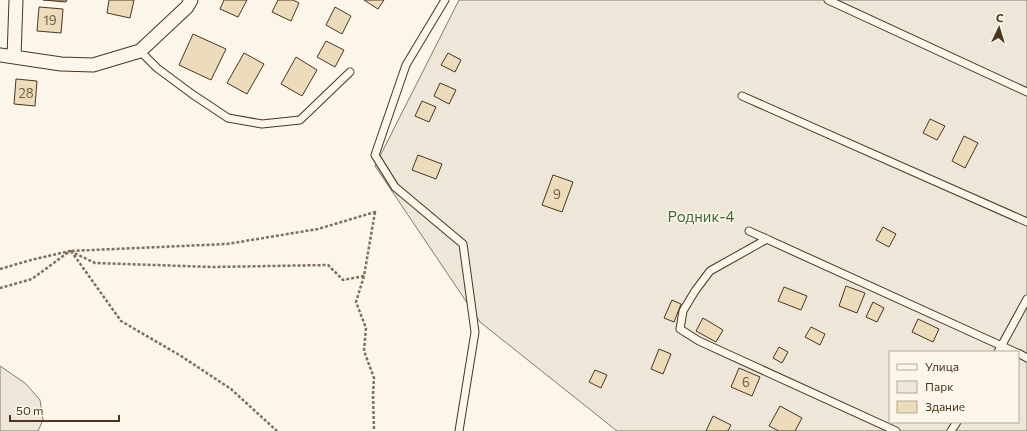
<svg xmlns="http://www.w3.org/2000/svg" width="1027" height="431" viewBox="0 0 1027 431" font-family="Commissioner,sans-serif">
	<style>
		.green { fill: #ede6d9; stroke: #887966; fill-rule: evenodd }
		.building { fill: #ecdcbc; stroke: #4a3520 }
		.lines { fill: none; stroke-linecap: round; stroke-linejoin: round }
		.service-casing { stroke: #4a3520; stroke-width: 9 }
		.minor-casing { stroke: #4a3520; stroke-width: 15 }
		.path { stroke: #7f6f5c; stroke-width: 2.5; stroke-dasharray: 3 2; stroke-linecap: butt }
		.service { stroke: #fbf6e9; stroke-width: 7 }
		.minor { stroke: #fbf6e9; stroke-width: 13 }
		.labels { text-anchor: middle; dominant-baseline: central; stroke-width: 3; stroke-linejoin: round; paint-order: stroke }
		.number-label { font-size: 13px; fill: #725f47 }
		.park-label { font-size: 15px; fill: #436837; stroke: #fbf6e9 }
	</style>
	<rect width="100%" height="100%" fill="#fbf6e9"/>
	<!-- green -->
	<path class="green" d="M459,0H1027V431H617L480,322L375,166ZM890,352H1018V422H890Z
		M0,366L25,383L40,400L43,420L38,431H0Z"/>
	<!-- building -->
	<path class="building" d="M43,0H67L66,2Z
		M109,0H134L130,18L107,13Z
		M224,0H247L238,17L220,9Z
		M278,0H293L299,3L291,21L272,12Z
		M364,0H384L378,9Z
		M39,7L63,9L61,33L37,31Z
		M335,7L351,16L342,34L326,25Z
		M193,34L226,49L211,80L179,65Z
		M326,41L344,50L335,67L317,57Z
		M244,53L264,64L247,94L227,83Z
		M448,53L461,60L455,72L441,65Z
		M296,57L317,70L302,96L281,84Z
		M16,79L37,81L35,106L14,104Z
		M440,83L456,90L449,104L434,96Z
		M422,101L436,107L429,122L415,116Z
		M930,119L945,126L937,140L923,133Z
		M964,136L978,143L965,168L952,161Z
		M418,155L442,164L436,179L412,170Z
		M553,175L573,182L562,212L542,205Z
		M883,227L896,234L889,247L876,240Z
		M846,286L865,293L857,313L839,306Z
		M784,287L807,296L801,310L778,301Z
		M672,300L681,304L674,322L664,318Z
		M873,302L884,308L877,322L866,317Z
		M703,318L723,330L716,342L696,331Z
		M918,319L939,329L933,342L912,332Z
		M811,327L825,334L820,345L805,337Z
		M779,347L788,352L782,363L773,358Z
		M659,349L671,354L663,374L651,369Z
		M739,368L760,377L752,396L731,387Z
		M595,370L607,375L601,388L589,382Z
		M780,406L802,418L795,431H779L769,426Z
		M713,416L731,425L728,431H706Z"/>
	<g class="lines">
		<!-- service casing -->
		<g class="service-casing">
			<path id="service" d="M445,0L406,65L375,155L395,187L463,244L475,332L459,431
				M828,0L1027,92
				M140,51L157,68L192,94L228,118L262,124L300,120L350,72
				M742,96L1027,222
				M749,231L1015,352
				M767,239L710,271L695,291L683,311L680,329L699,341L896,431
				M998,352L1027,299
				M1018,353L1027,358
				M951,431L957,422"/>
		</g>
		<!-- minor casing -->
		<g class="minor-casing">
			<path id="minor" d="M0,55L61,64L93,65L140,51L187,7L191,0
				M14,57L16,0"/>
		</g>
		<!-- path -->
		<path class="path" d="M375,212L364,276L343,280L328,265L213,267L95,263L70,251L227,244L318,229Z
			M71,251L121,321L181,356L231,389L277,431
			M0,269L31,260L70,251L32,279L0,288
			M364,276L356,302L366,328L364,351L374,378L373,395L374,431"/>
		<!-- service -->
		<use href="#service" class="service"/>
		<!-- minor -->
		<use href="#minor" class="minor"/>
	</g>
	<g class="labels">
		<!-- number labels -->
		<g class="number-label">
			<text x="50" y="20">19</text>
			<text x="26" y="93">28</text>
			<text x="557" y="194">9</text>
			<text x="746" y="382">6</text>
		</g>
		<!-- park labels -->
		<g class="park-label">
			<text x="701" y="216">Родник-4</text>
		</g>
	</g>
	<!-- legend -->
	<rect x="889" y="351" width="130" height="72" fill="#fbf6e9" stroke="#b4a999"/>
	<rect x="897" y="364" width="20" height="6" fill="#fbf6e9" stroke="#b4a999"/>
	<text x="925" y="371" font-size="12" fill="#4a3520">Улица</text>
	<rect x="897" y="381" width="20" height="12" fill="#ede6d9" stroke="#b4a999"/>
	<text x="925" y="391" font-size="12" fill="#4a3520">Парк</text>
	<rect x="897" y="401" width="20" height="12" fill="#ecdcbc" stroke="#b4a999"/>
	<text x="925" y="411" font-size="12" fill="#4a3520">Здание</text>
	<!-- north arrow -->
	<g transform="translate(999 28) rotate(4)" stroke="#fbf6e9" stroke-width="3" paint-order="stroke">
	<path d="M0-3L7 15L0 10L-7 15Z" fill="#4a3520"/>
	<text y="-6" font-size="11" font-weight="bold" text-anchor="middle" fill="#4a3520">С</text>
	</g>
	<!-- scale -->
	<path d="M10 415v6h109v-6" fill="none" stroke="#4a3520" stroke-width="2"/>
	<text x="16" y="415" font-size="12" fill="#4a3520" stroke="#fbf6e9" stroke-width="3" paint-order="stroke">50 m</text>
</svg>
